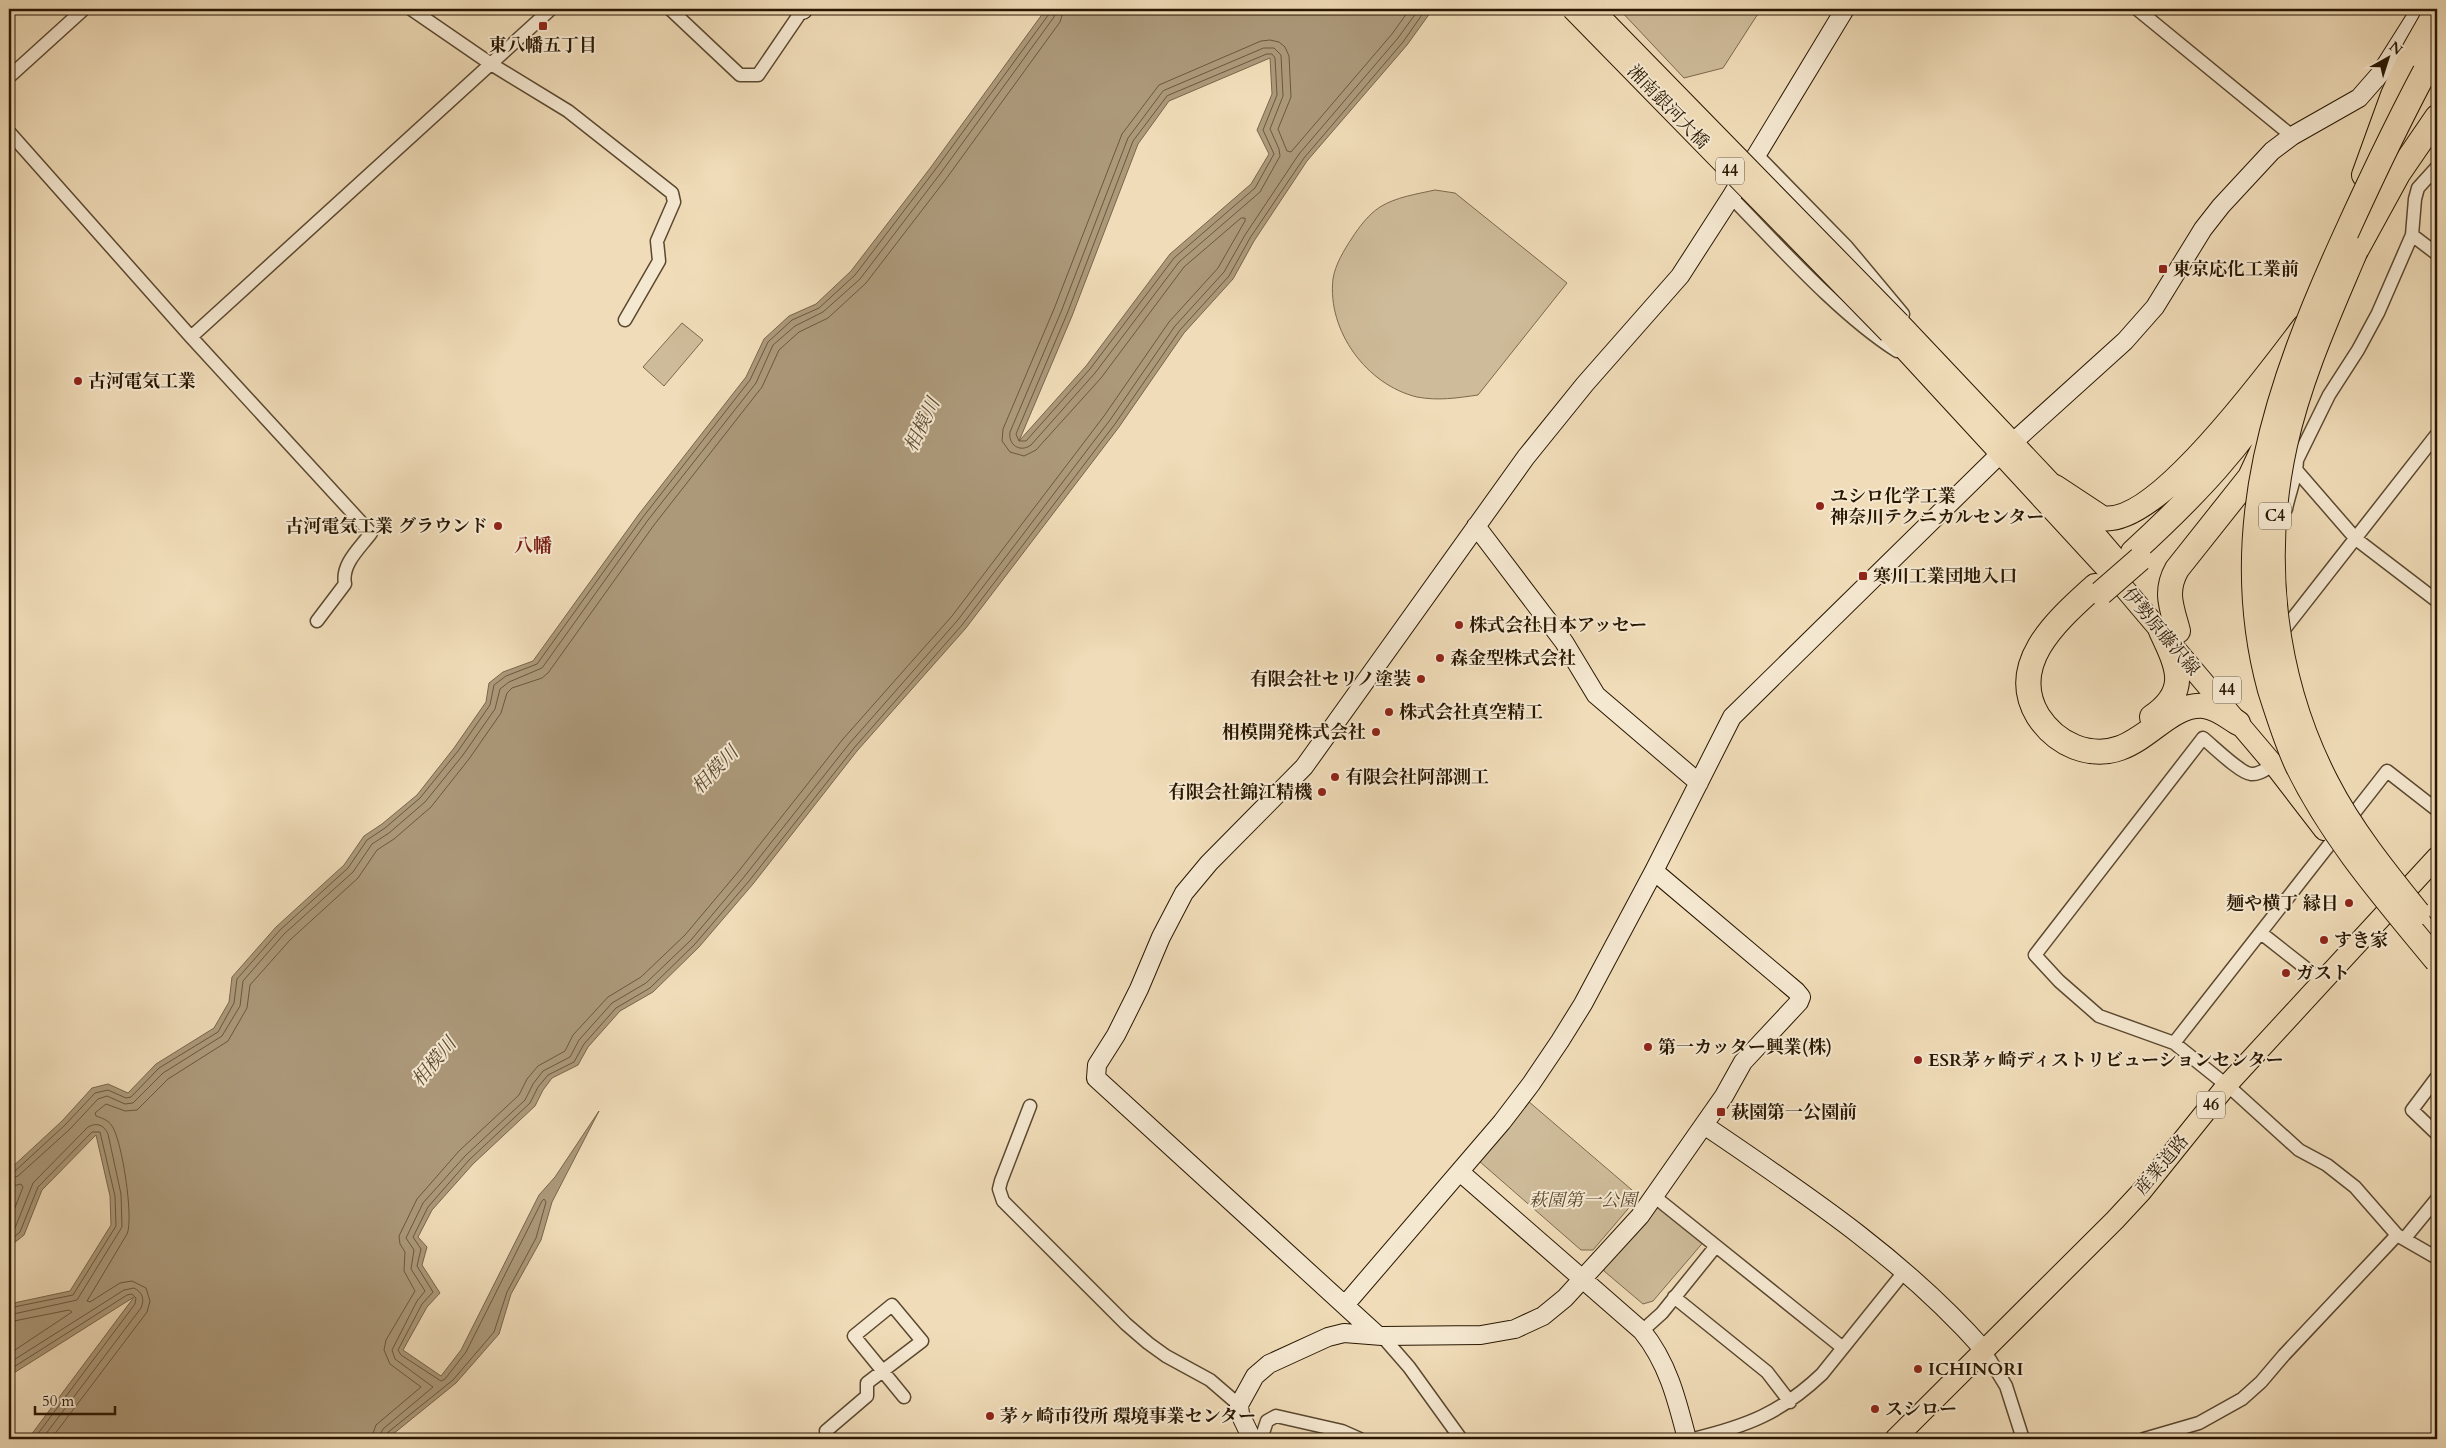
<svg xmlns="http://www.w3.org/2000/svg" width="2446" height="1448" viewBox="0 0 2446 1448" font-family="Cardo,'Noto Serif JP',serif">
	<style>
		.green { fill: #cebb99; stroke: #7c694d }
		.water { fill: #ac997a; stroke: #78654a; fill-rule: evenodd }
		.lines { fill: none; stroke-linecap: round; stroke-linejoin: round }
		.shore { stroke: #6a583e; stroke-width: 1 }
		.street-casing { stroke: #5b482f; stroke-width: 15 }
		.secondary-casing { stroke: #291701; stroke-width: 20 }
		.primary-casing { stroke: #291701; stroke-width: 22 }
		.highway-casing { stroke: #291701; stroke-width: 26 }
		.street { stroke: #f5e8d1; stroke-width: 12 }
		.secondary { stroke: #f5e8d1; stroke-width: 18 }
		.primary { stroke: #f0dcb8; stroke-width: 20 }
		.highway { stroke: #f0dcb8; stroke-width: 24 }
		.primary-bridge-casing { stroke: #291701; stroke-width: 22; stroke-linecap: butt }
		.highway-bridge-casing { stroke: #291701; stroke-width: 26; stroke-linecap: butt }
		.primary-bridge { stroke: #f0dcb8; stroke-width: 20 }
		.highway-bridge { stroke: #f0dcb8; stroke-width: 24 }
		.poi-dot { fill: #8f2418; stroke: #f5e8d1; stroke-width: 2 }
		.labels { text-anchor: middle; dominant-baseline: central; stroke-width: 4; stroke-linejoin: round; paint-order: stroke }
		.shield { fill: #f5e8d1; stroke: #66563f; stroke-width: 1 }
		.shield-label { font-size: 16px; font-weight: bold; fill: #291701 }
		.poi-label { font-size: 18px; font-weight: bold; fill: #291701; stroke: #f5e8d1; text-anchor: start }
		.street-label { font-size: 18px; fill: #291701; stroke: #f5e8d1 }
		.park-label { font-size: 18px; font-style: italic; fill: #5b482f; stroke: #f5e8d1 }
		.water-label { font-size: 19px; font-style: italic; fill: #5d4b31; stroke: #f5e8d1 }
		.neighbourhood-label { font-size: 19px; font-weight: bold; fill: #7a1f14; stroke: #f5e8d1 }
	</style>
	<rect width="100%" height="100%" fill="#f0dcb8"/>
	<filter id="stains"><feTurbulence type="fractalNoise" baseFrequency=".004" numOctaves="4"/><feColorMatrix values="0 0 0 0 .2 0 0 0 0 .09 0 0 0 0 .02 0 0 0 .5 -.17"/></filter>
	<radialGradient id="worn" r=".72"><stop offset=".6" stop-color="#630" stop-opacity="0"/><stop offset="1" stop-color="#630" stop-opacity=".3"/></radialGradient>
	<!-- green -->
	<path class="green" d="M1619,9H1761L1723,68L1684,78Z
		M1435,190L1455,193L1567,283L1478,395C1457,398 1438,401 1417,397C1367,385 1327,331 1333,279C1335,265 1344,250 1352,238C1359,227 1369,214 1380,207C1396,197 1417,194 1435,190Z
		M682,323L703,340L664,386L643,367Z
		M1528,1101L1639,1196L1593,1250H1581L1479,1161Z
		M1657,1201L1706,1239L1653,1301L1643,1304L1604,1271L1603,1265Z"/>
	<!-- water -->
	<path class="water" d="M1046,9H1433L1407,45L1307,161L1254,241L1233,279L1184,333L1119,427L966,628L857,751L753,884L699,947L653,992L620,1011L588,1047L578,1065L552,1078L543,1090L535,1106L473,1164L432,1210L418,1237L427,1247L422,1265L440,1293L427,1307L403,1350L441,1376L461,1350L539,1195L555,1177L599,1111L552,1202L541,1240L511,1294L499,1334L456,1383L387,1439H28L134,1297L9,1376V1304L70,1291L111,1225L110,1196L96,1135L42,1190L24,1235L9,1247V1170L62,1121L92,1088L108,1084L128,1093L156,1064L214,1028L229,1002L232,977L276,927L344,865L364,836L382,824L417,795L454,748L486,702L489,683L503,672L533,661L639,514L746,377L764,339L789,316L816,304L851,271L931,167ZM1270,58L1272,94L1257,130L1269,154L1251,184L1170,254L1086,366L1019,441L1072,316L1138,144L1169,101Z"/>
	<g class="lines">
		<!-- shore -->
		<path class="shore" d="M1264,48H1274L1281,55L1283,96L1270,129L1279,149L1280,156L1260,192L1179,262L1095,373L1031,445C1020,453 1008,445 1010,432L1061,312L1128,138L1163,91Z
			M1267,54H1272L1275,58L1277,95L1263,130L1274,154L1255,188L1174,258L1090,369L1026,441H1019L1016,434L1067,314L1133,141L1167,96Z
			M9,1173L14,1172L65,1125L95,1093L108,1090L126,1098L131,1097L159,1068L218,1032L234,1003L237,979L280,930L348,868L367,840L385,828L420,798L458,751L490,705L494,685L506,676L537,664L643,517L750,380L768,342L792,320L819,308L855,275L935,170L1049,14L1050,9
			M9,1179L18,1176L70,1129L98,1099L107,1096L125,1104L133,1103L163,1073L222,1036L240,1006L243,981L284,934L353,872L372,844L389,833L425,802L463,755L495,709L500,689L509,682L542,668L648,520L756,383L773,345L795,326L823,312L860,279L940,174L1054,17L1056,9
			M9,1187L21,1184L23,1187L9,1223
			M9,1233L15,1228L33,1183L88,1127C97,1122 104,1125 108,1134L121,1194L122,1227L77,1300L9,1315
			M9,1241L20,1232L38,1187L92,1132H100L115,1196L116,1226L73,1295L9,1308
			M9,1322L69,1310L72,1312L9,1354
			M9,1363L124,1290L134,1288C142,1292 145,1299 141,1308L42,1439
			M9,1370L127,1295L132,1294L136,1298L135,1304L34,1439
			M51,1439L147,1312L150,1301L146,1288L132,1281L120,1283L90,1302L87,1301L127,1234C134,1219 122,1140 112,1126C108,1120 102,1118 96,1116L95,1113L106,1104L125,1111L137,1110L168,1079L228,1041L247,1008L250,985L290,940L358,878L377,850L394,839L431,807L469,759L501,713L507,693L512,688L542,678L548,673L654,525L762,387L779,350L799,332L828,318L866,283L946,179L1060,22L1064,9
			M371,1439L376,1425L421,1387L390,1364L384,1350L386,1340L415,1291L404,1271L405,1252L400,1244L399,1236L417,1199L459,1151L519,1095L527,1079L538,1066L565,1051L573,1035L608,997L641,977L685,935L738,872L843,739L952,616L1104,416L1169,322L1218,268L1245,221V218H1241L1184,267L1101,378L1036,450L1024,456L1010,452L1002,441L1003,429L1054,309L1122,134L1159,85L1261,41L1270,40L1279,42L1285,47L1289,56L1291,97L1278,129L1287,151L1291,152L1392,34L1410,9
			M378,1439L383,1429L433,1387L395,1359L392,1350L417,1301L425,1291L411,1269L414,1250L406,1238L423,1203L465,1156L525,1100L533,1084L543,1071L570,1057L579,1040L612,1003L646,983L691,940L744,877L849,744L957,621L1110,420L1175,326L1224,272L1245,235L1299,154L1398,38L1419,9
			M385,1439L387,1433L453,1380L494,1332L507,1292L536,1238L546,1202L544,1199L542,1201L466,1352L445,1379L441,1381L401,1355L398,1350L422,1304L433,1292L417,1266L421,1249L413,1237L428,1207L469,1160L530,1103L538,1087L548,1075L574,1062L584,1044L616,1008L650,988L695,944L749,881L854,748L962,625L1115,424L1180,330L1229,276L1250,238L1304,158L1403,42L1426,9"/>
		<!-- street casing -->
		<g class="street-casing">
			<path id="street" d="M411,9L491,64L568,111L672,193L674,202L657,241L659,261L625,320
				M670,9L740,75H758L803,9
				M2137,9L2292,136
				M9,77L84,9
				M9,132L191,337L371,533C360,548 341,564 345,584L317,621
				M1756,154L1847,247L1903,314
				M1731,197C1780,247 1839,314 1897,351
				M2412,235L2437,254
				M191,337L551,9
				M2297,471L2356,539L2437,601
				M2286,509C2289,493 2297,475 2297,460L2329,395L2358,350L2378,313L2412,235L2415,199L2418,188L2437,167
				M2286,627L2437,434
				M2274,765C2267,768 2259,775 2251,774C2240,773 2213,746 2203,738L2035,955L2059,981L2099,1016L2174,1043L2235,1092L2299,1150L2327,1165L2355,1187L2397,1235L2437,1258
				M2261,933L2322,981
				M2174,1043L2387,771L2437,810
				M2436,1078L2412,1110L2437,1134
				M1030,1106L1001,1181L999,1189L1003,1201L1126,1324L1148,1343L1166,1356L1210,1380L1239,1405
				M1655,1197L1843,1348
				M2405,1238L2437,1199
				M1674,1297L1767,1372L1790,1402
				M1642,1331L1662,1313L1716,1246
				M1382,1336L1409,1367L1461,1439
				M1984,1350L2006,1386L2023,1439
				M826,1431L867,1396V1383L922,1341L892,1305L854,1336L904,1397
				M1261,1439L1267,1421L1276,1416L1342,1431L1360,1439
				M1693,1439C1747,1426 1781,1413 1822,1374L1904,1272
				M2144,1439L2199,1423L2242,1399L2261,1382L2284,1355L2397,1235"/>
		</g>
		<!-- secondary casing -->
		<g class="secondary-casing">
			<path id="secondary" d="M802,9L803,10
				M1476,526L1564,642L1596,695L1699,783
				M1704,1125C1804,1193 1904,1259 1984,1350
				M1460,1172L1642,1331C1668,1363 1677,1400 1687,1439
				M1345,1305L1502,1122L1531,1084L1560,1041L1583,1004L1654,871L1732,717L2000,454L2125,341L2155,307L2203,229L2221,206L2272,151L2292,136L2359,98L2380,74L2421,9
				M1376,1334L1096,1078L1097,1065L1116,1035L1139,989L1161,937L1184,893L1209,863L1304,767L1526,457L1585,384L1680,276L1731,197L1845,9
				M1252,1439L1240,1414L1239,1405L1255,1376L1269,1364L1328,1337L1344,1333L1382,1336L1481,1335L1515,1329L1543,1316L1565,1298L1640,1216L1724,1096L1743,1062L1799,1002L1801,997L1796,991L1654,871"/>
		</g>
		<!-- primary casing -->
		<g class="primary-casing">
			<path id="primary" d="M1900,323L2055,487L2126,570
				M1889,333L2124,588L2274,765L2324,830
				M2405,903L2437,942
				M1895,1439L2115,1220L2141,1192L2227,1085L2437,857"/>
		</g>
		<!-- highway casing -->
		<g class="highway-casing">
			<path id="highway" d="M2364,175L2393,95L2412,54
				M2346,269L2398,174L2437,117
				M2055,487L2102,518C2157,528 2272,369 2304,327
				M2133,552C2191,499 2247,442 2285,373
				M2095,586C2060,618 2006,663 2038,716C2047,730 2060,741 2075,747C2136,770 2160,702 2204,706C2216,707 2227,716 2238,723
				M2178,631C2172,608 2164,592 2177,569L2250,477L2264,447
				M2152,717C2190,691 2178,667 2161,631"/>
		</g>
		<!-- street -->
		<use href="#street" class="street"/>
		<!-- secondary -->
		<use href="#secondary" class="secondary"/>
		<!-- primary -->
		<use href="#primary" class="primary"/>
		<!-- highway -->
		<use href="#highway" class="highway"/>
		<!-- primary-bridge casing -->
		<g class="primary-bridge-casing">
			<path id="primary-bridge" d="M1572,9L1889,333
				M1593,9L1900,323"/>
		</g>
		<!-- highway-bridge casing -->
		<g class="highway-bridge-casing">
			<path id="highway-bridge" d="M2437,49C2403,111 2373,174 2344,238C2278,383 2226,530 2270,690C2278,715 2286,741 2297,765C2333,839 2386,899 2437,961
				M2412,54L2437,10
				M2356,250C2329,314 2300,377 2285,445C2260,559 2273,679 2327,783C2351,830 2385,872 2418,913
				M2101,593L2140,559"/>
		</g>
		<!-- primary-bridge -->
		<use href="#primary-bridge" class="primary-bridge"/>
		<!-- highway-bridge -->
		<use href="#highway-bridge" class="highway-bridge"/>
	</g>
	<!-- markers -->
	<g class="poi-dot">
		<rect x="538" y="21" width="10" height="10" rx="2.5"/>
		<rect x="2158" y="264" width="10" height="10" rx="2.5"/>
		<circle cx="78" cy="381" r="5"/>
		<circle cx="1820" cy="506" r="5"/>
		<circle cx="498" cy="526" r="5"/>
		<rect x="1858" y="571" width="10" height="10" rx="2.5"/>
		<circle cx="1459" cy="625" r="5"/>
		<circle cx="1440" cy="658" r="5"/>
		<circle cx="1421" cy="679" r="5"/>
		<circle cx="1389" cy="712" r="5"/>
		<circle cx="1376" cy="732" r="5"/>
		<circle cx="1335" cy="777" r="5"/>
		<circle cx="1322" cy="792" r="5"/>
		<circle cx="2349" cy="903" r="5"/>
		<circle cx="2324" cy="940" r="5"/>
		<circle cx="2286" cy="973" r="5"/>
		<circle cx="1648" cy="1047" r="5"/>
		<circle cx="1918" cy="1060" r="5"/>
		<rect x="1716" y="1107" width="10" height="10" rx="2.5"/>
		<circle cx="1918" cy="1369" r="5"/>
		<circle cx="1875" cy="1409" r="5"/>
		<circle cx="990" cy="1416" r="5"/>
	</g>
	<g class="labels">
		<!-- shield labels -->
		<g class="shield">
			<rect x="1716" y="157.5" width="28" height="27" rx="4"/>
			<rect x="2259" y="502.5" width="32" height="27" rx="4"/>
			<rect x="2213" y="676.5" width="28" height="27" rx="4"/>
			<rect x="2197" y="1091.5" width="28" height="27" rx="4"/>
		</g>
		<g class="shield-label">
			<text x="1730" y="171">44</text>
			<text x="2275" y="516">C4</text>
			<text x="2227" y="690">44</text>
			<text x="2211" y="1105">46</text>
		</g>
		<!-- poi labels -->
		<g class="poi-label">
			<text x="543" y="45" text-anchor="middle">東八幡五丁目</text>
			<text x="2173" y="269">東京応化工業前</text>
			<text x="88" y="381">古河電気工業</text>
			<text x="1830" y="496">ユシロ化学工業<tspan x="1830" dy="21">神奈川テクニカルセンター</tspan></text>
			<text x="488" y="526" text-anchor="end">古河電気工業 グラウンド</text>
			<text x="1873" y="576">寒川工業団地入口</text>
			<text x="1469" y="625">株式会社日本アッセー</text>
			<text x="1450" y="658">森金型株式会社</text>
			<text x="1411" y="679" text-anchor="end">有限会社セリノ塗装</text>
			<text x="1399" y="712">株式会社真空精工</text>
			<text x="1366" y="732" text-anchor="end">相模開発株式会社</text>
			<text x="1345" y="777">有限会社阿部測工</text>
			<text x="1312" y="792" text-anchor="end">有限会社錦江精機</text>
			<text x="2339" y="903" text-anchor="end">麺や横丁 縁日</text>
			<text x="2334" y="940">すき家</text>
			<text x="2296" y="973">ガスト</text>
			<text x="1658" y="1047">第一カッター興業(株)</text>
			<text x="1928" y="1060">ESR茅ヶ崎ディストリビューションセンター</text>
			<text x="1731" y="1112">萩園第一公園前</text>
			<text x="1928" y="1369">ICHINORI</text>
			<text x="1885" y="1409">スシロー</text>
			<text x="1000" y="1416">茅ヶ崎市役所 環境事業センター</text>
		</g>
		<!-- street labels -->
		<g class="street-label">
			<text transform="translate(1668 107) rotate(46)">湘南銀河大橋</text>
			<text transform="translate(2161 632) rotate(50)">伊勢原藤沢線</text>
			<text transform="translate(2162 1165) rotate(-50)">産業道路</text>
		</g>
		<!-- park labels -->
		<g class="park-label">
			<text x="1583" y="1200">萩園第一公園</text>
		</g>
		<!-- water labels -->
		<g class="water-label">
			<text transform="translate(922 425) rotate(-64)">相模川</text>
			<text transform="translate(715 770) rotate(-46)">相模川</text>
			<text transform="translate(434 1062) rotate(-50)">相模川</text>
		</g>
		<!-- neighbourhood labels -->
		<g class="neighbourhood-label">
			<text x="533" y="546">八幡</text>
		</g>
	</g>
	<!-- margin -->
	<rect width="2446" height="1448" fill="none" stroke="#f0dcb8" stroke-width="30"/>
	<rect x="10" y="10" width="2426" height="1428" fill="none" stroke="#291701" stroke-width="2.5"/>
	<rect x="15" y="15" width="2416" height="1418" fill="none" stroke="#291701"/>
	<!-- north arrow -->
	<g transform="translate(2388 58) rotate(39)" stroke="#f5e8d1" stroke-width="4" paint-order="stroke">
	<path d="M0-4L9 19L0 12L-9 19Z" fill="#291701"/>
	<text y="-8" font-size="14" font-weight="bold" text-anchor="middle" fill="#291701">N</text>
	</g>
	<!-- scale -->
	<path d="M35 1406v8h80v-8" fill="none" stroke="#291701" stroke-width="2.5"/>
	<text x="42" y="1406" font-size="15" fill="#291701" stroke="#f5e8d1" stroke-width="4" paint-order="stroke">50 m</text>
	<rect width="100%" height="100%" filter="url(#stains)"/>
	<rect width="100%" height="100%" fill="url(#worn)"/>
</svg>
